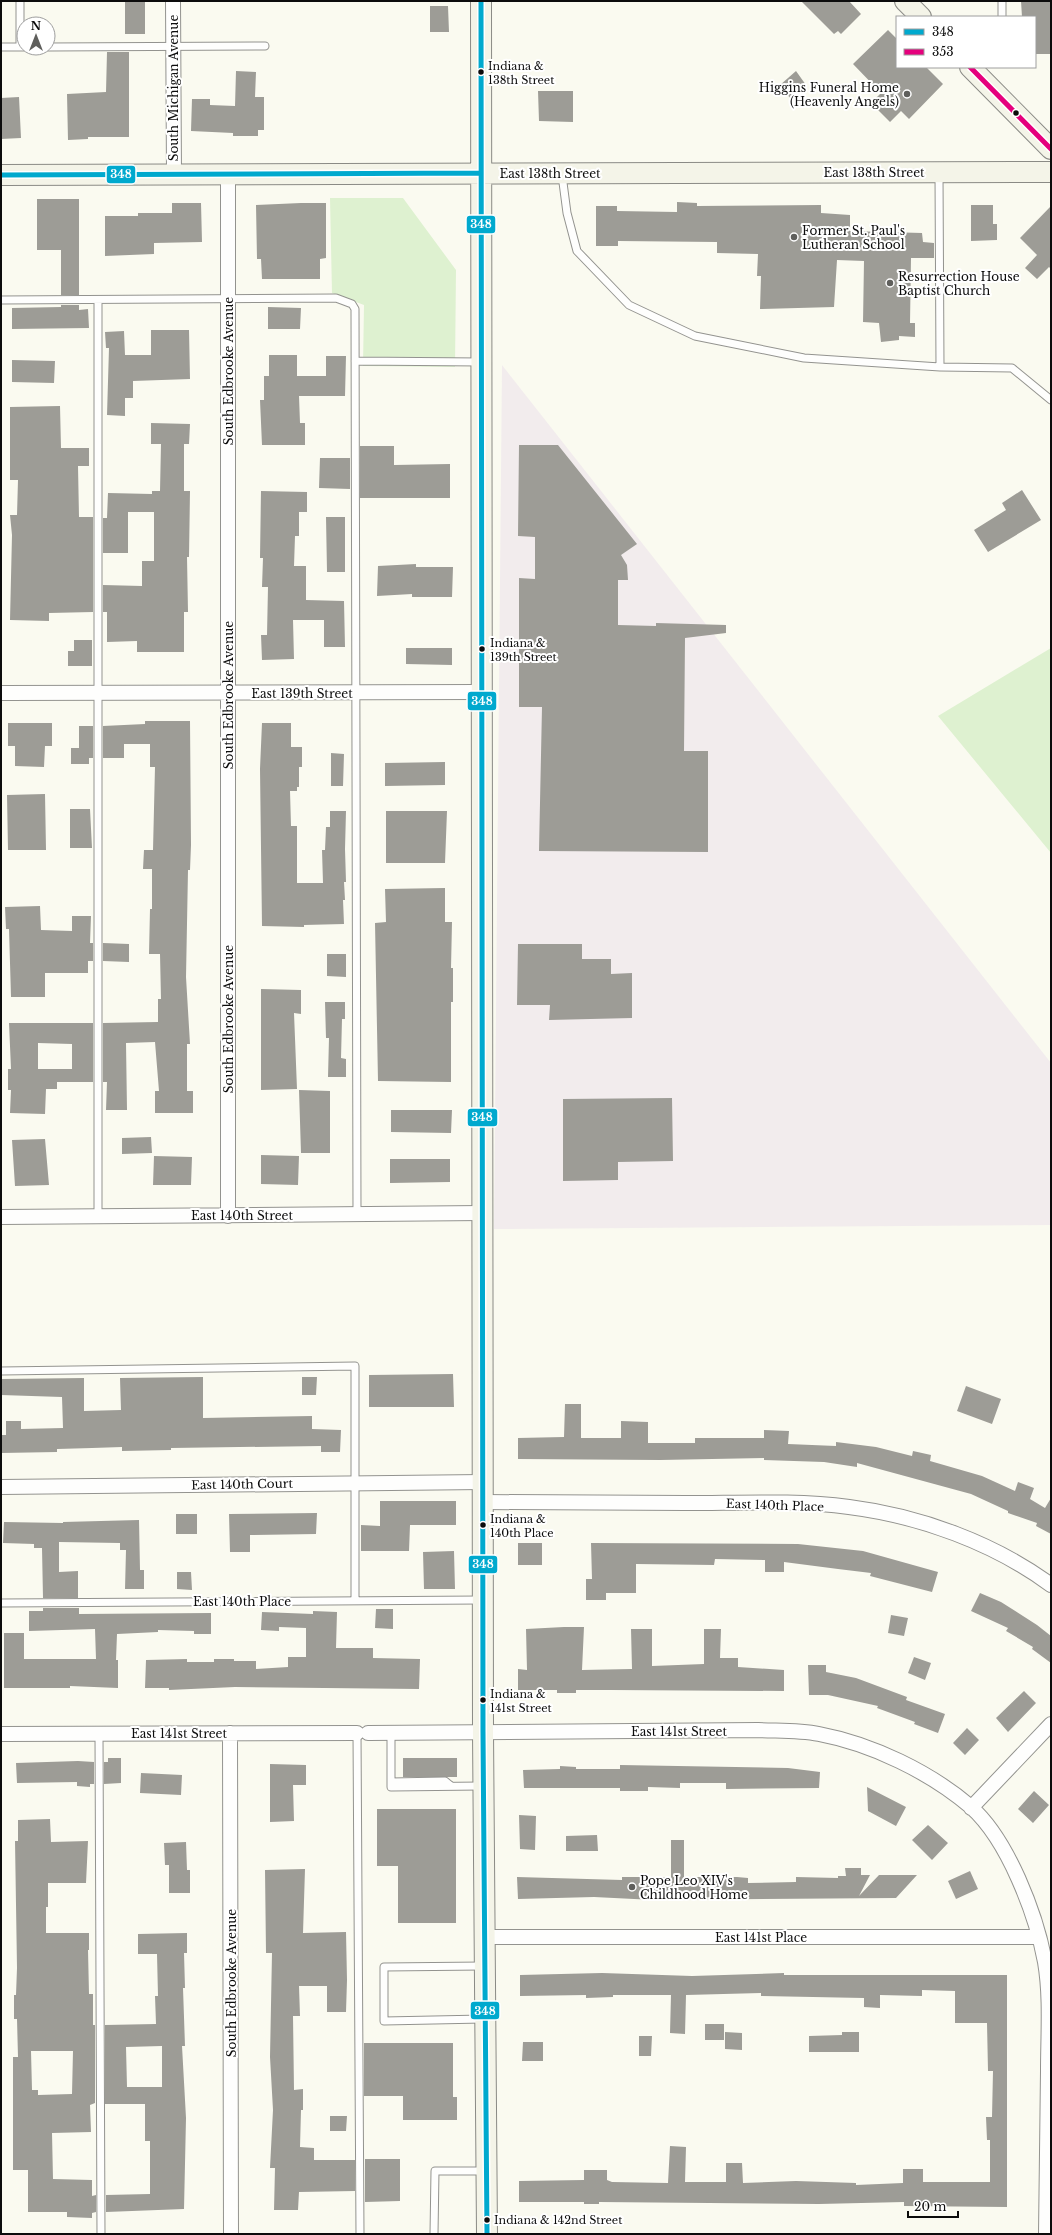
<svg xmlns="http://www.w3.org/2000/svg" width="1052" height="2235" viewBox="0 0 1052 2235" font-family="'Libre Baskerville',serif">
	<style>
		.industrial { fill: #f2eced }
		.green { fill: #def1d0 }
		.building { fill: #9d9c96; fill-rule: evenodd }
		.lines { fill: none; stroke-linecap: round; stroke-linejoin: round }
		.lane-casing { stroke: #93938f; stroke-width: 9 }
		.street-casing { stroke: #93938f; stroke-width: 16 }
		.secondary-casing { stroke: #8a8a85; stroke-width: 22 }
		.lane { stroke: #fefefd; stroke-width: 7 }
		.street { stroke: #fefefd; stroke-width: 14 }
		.secondary { stroke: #f4f4e8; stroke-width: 20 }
		.bus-1-casing { stroke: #fff; stroke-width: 8 }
		.bus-2-casing { stroke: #fff; stroke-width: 8 }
		.bus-1 { stroke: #00a9ce; stroke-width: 5 }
		.bus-2 { stroke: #e5007d; stroke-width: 5 }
		.bus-dot { fill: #0c0c0c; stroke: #fff; stroke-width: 1.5 }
		.poi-dot { fill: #5f5f5c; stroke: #fff; stroke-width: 1.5 }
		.labels { text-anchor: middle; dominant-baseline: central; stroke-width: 4; stroke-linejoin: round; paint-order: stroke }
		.bus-label { font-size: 11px; fill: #0c0c0c; stroke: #fff; text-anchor: start }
		.poi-label { font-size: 12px; fill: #0c0c0c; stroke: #fff; text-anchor: start }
		.street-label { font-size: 12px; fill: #0c0c0c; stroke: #fff }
		.line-badge { stroke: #fff; stroke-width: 1.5 }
		.badge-label { font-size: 11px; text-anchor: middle; font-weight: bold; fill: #fff }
	</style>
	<rect width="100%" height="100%" fill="#fafaf0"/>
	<!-- industrial -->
	<path class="industrial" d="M502,365L1051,1063V1225L494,1229Z"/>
	<!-- green -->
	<path class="green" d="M330,198H403L456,270L455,367L363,366L364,305L332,293Z
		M1051,648V853L938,716Z"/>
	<!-- building -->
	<path class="building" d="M125,1H145V34H125Z
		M801,1H849L861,14L841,34L838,31L834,34Z
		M1021,1H1051V54H1035V17H1022Z
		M430,6H448L449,32H430Z
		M888,30L897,39V67H926L943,84L909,119L901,111L890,122L871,103L881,93L853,64Z
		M107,52H129V137H88V139L68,140L67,94L106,92Z
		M236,71L256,72L255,97H264V130H258V136H233V133L191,131L192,99H210V105L235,106Z
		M796,71L806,85L790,98L780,85Z
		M538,91H573V122L539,121Z
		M19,97L21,138L1,139V98Z
		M37,199H79V295H61V250H37Z
		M677,202L697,203V206L821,205V213L850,215V231L922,233L923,242L934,243V258H911L910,323H915V337L899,336V340L881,342L879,323L863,322L864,261L837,260L834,307L760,309L761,276H757L758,254L717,253V242L618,241V246H596V206H617V211L677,212Z
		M172,203H201L202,242L154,243V254L105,256V216H138V213H172Z
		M301,203H326V258L320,259V279H262L261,259H257L256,205Z
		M971,205H993V224H997V240L971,241Z
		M1051,206V269L1049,267L1037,279L1025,268L1037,255L1020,238Z
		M61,305H79V310L88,309L89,328L12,329V308L61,307Z
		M268,307L301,308L300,329H268Z
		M151,330H189L190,379L133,381V398H125V416L107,415L109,348H106L105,332L124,331L125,355H151Z
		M269,355H297V376H326V356H346L345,396H299L300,423H305V445H262L260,400H264V376H269Z
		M12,360L55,361L54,383L12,382Z
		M60,406L61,448H89V466H78L79,517H93V612L49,613V621L10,620L12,535L10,515H17L18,480H10V407Z
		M151,423L190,424L189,444H184V491H190L189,557H187L188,612H184V652H137V641L107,642V612H103V585L142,586V561H154V512H128V553H103V518H107L108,493L152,494V491H160L161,444H151Z
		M519,445H558L637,544L621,555L627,565L628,580H618V625L656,626V623L726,625V633L685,638L684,751H708V852L539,851L542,707H519V578L535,579V537L518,536Z
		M360,446H394V465L450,464V498H360Z
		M320,458H350V489L319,488Z
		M1022,490L1041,520L988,552L974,530L1006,510L1002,503Z
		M261,491L307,492V512H299V536H295L294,566H306V600L344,601L345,647H324V620H293L294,659L262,660L261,635H267L268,587H262L263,558H260Z
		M326,517H345V572H327Z
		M416,564V567H453L452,597H412V594L377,596L378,566Z
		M74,640H92V666H68V651H74Z
		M406,648H452V665L406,664Z
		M145,721H190L191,845L190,870H188L186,977L190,1044H187V1091H193V1113H155V1091H159L155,1042L126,1043L127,1110H106L107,1082H103V1023L158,1022V999H161L160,954H149L150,909H152V869H143L144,850H153L155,767H150V744H124V758H103V726L145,724Z
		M8,723H52V746H45L44,767L15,766V746H8Z
		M262,723H291V747H302V767H299V787H297V791H290L291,826H297V883H323L322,850H325L326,827H330V811H346L345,849L346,882H344L345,900H343L344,924L304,925V927L262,926L260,769Z
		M79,726H93V758H89V764H71V748H79Z
		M331,753L344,754L343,786H331Z
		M445,762V785L385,786V763Z
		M45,794L46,850H8L7,795Z
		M70,809H90L92,848H70Z
		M386,811H447L445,863H386Z
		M445,888V922H452L451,968H453V1002H451V1082L378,1081L375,923L386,922L385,889Z
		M40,906L41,930L72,931V916H91L90,943H93V961H88V973H45V997H11L9,929H6L5,907Z
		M103,943L129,944V962L103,961Z
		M518,944H582V959H611V974L632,973V1018L549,1020L550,1005H517Z
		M327,954H346V977L327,976Z
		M261,989L301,990V1014L294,1013L297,1089L261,1090Z
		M325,1002H345V1019H342L341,1058L346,1059V1077H328L329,1038H326Z
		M9,1023H93V1082H57V1089H46L45,1114L10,1113L11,1090H8V1069H11ZM38,1043L72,1044V1069H38Z
		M299,1090L330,1091V1153H301Z
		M672,1098L673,1161L618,1162V1180L563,1181V1099Z
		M391,1110H452L451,1133L391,1132Z
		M151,1137L152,1153L122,1154V1138Z
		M45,1139L49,1185L15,1186L12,1140Z
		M261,1155L299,1156L298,1185L261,1184Z
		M154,1156L192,1157L191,1185H153Z
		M390,1159H450V1182L390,1183Z
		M453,1374L454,1407H369V1375Z
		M203,1377V1418L312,1416V1429L341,1430L340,1452H321V1446L171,1448V1450L122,1451V1447L92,1448L57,1449V1452L1,1453V1435H6V1421H21V1429L63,1428L62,1397L1,1395V1379L84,1378V1411L121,1410L120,1378Z
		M302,1377H317L316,1395H302Z
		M966,1386L1001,1399L992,1424L957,1411Z
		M565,1404H581V1438H621V1421L648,1422V1443H695V1438H764V1430L789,1431L788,1444L836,1446V1442L876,1447L912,1456L913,1451L931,1455L930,1461L982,1476L1015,1491L1018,1482L1034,1488L1030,1499L1045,1508L1051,1498V1534L1036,1526L1037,1523L1008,1513V1511L971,1494L857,1463V1467L824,1462L764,1460V1458L660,1460L518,1459V1438L564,1437Z
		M380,1501H456V1525H410L409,1551H361V1525L380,1526Z
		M317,1513L316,1534L250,1535V1552H230L229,1514Z
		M176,1514H197V1534H176Z
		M139,1520L140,1570H144V1589H125L126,1550H120V1543L59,1542V1572L78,1571V1598H43L42,1548H34V1544L3,1543L4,1522L63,1523V1522Z
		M518,1543H542V1565H518Z
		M591,1543L798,1544L863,1551L938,1572L932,1592L870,1576L871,1573L838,1569L784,1562V1572H765V1560L715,1559L714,1565L636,1564V1593H606V1600H586V1579H592Z
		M454,1551L455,1589H424L423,1552Z
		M177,1572H191L192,1590L177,1589Z
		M980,1593L1001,1602L1037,1625L1051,1636V1663L1032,1649L1033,1647L1006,1631L1008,1628L971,1611Z
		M43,1608H79V1614L211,1613V1634H194V1631L158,1630V1632L117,1634L116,1660H118V1688L70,1686V1688H4V1633H24V1659H96L95,1629L29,1631V1611H43Z
		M376,1609H393V1629L375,1628Z
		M313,1611L337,1612L336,1648H373V1658L420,1659L419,1689L235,1687L169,1690V1688H145L146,1660L187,1659V1662H214V1659H234V1661H256V1669L288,1667V1657H306V1628L279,1627V1631L261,1630L262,1612L313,1614Z
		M891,1615L908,1618L904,1636L888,1633Z
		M564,1627H584L582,1670L632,1669L631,1629H652V1666L704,1664V1629H721L720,1658H738V1667L784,1670V1691L611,1690H576V1693H557V1690H518V1669L527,1670L526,1629Z
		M914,1657L931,1663L925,1680L908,1673Z
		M808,1665H826V1672L856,1678L907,1697L906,1700L945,1714L938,1733L914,1724L915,1722L877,1708L878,1706L828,1695H809Z
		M1024,1691L1036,1703L1008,1732L996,1718Z
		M967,1728L979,1740L965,1755L953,1743Z
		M108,1758H121V1783L104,1784V1762H108Z
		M403,1758H457V1777H403Z
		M78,1761L94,1762V1784H90V1787L77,1786V1782L17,1783L16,1763Z
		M270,1764L306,1765V1785H293L294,1821L270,1822Z
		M620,1765L788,1768L820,1772L819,1788L726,1789V1783H680V1788L648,1787V1791H620V1788H524L523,1770L560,1769V1766L576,1767V1769H620Z
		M141,1773L182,1775L181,1795L140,1793Z
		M867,1787L906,1807L896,1826L868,1811Z
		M1034,1791L1049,1805L1033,1823L1018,1809Z
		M377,1809H456V1923H398V1866H377Z
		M519,1815L536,1816L535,1850L520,1849Z
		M50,1819L51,1842L88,1841L86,1883H48V1907H46V1933H89V1950H88L89,1994H93V2025H95V2103L90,2105L91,2132L52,2133L53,2179L92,2180V2196L96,2195V2212L92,2213V2218L67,2217V2212H28V2170H13V2057H18L17,2019H14V1995H16L17,1968L15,1841H18V1820ZM31,2051H73L72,2094L38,2095V2090H32Z
		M928,1825L948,1843L932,1860L912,1840Z
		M597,1835L598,1851H566V1836Z
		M671,1840H684V1877H737L748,1878V1883L796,1882V1877L838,1878V1876H846L845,1868H861V1875H870L859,1896L879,1875H917L896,1898L654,1900L594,1897L518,1899L517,1877L622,1880V1877H671Z
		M186,1842L187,1870H190V1893H169V1865H165L164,1843Z
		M305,1869L303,1933L346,1932L347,1980L346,2012H327V1986H299L300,2016H293L294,2090L303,2089V2110H301L300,2147L314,2148V2160H355V2191L299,2192L298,2210H274L275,2168H270L273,2110L270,2057L272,1953H266L265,1870Z
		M970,1871L978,1889L956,1899L948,1881Z
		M187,1933V1953H184L185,1988H183L185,2046H182L186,2118L184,2209L106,2212V2195L150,2194V2141H145V2104H105V2025L156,2024L155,1996H158L157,1954H138V1934ZM162,2046V2087H127L126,2047Z
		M602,1973L692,1976L784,1973V1975H1007V2207L904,2206V2202L819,2204L599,2202V2204H584V2202H519V2181L584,2180V2170H607V2180L612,2182L668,2183L670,2146L686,2147L685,2182H726V2163H742L743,2183L796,2181L856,2183V2185L903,2183V2169H923V2182H990V2140H987L986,2117H992L993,2071H988L987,2023H955V1991L922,1990V1996L880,1995V2008L864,2007V1998L761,1996V1993L686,1995L685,2034L670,2033L671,1995H613V1997L586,1998V1995L520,1996V1975Z
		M705,2024H724V2040H705Z
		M725,2032L742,2033V2050L725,2049Z
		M842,2032H859V2052H809V2036L842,2035Z
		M639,2036H652L651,2056H639Z
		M523,2042H543V2061H522Z
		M364,2043H453V2097H457V2120H403V2096H364Z
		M330,2116H347L346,2131H330Z
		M365,2159H400V2201L365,2202Z"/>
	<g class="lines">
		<!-- lane casing -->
		<g class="lane-casing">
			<path id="lane" d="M1002,17V1
				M1,47H24
				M20,47V1
				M48,47L265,46
				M939,174L940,367
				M562,175L567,213L577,251L629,305L695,336L804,358L940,367L1012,368L1051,400
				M1,300L336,298L352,304L355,309L357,1215
				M98,300V1216
				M355,361L481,362
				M1,1371L355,1366V1601
				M1,1603L481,1600
				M391,1732V1787L481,1786
				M357,1733L360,2234
				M99,1734L101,2234
				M391,1782L445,1781L451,1786
				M483,1966L384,1967V2021L483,2019
				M434,2234L435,2171H486"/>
		</g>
		<!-- street casing -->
		<g class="street-casing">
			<path id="street" d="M173,1L174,174
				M228,174V1216
				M1,693L483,692
				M1,1217L483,1213
				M1,1487L483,1482
				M483,1502C551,1502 619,1503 686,1503C740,1503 796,1500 849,1507C920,1516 994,1543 1051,1585
				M230,1733L231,2234
				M368,1733L758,1730C778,1731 799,1730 819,1734C872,1744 930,1772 971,1807C1008,1840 1036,1914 1045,1962C1051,1997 1048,2035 1048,2071C1047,2125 1047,2180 1046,2234
				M1,1734L357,1733
				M971,1808L1051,1724
				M485,1937H1038"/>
		</g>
		<!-- secondary casing -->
		<g class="secondary-casing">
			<path id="secondary" d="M481,1L483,1732L487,2234
				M905,1L921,17
				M970,67L1051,149
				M1,175L1051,172"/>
		</g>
		<!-- lane -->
		<use href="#lane" class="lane"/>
		<!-- street -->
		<use href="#street" class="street"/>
		<!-- secondary -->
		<use href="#secondary" class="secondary"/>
		<!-- bus-1 casing -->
		<g class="bus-1-casing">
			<path id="bus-1" d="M481,1L483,1732L487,2234
				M1,175L480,173"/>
		</g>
		<!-- bus-2 casing -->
		<g class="bus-2-casing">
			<path id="bus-2" d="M970,67L1051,149"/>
		</g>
		<!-- bus-1 -->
		<use href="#bus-1" class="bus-1"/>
		<!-- bus-2 -->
		<use href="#bus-2" class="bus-2"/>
	</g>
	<!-- markers -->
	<g class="bus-dot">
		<circle cx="481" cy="72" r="3.5"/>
		<circle cx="1016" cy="113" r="3.5"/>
		<circle cx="482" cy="649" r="3.5"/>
		<circle cx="483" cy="1525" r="3.5"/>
		<circle cx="483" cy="1700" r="3.5"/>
		<circle cx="487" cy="2220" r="3.5"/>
	</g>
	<g class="poi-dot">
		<circle cx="907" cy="94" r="4"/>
		<circle cx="794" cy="237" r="4"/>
		<circle cx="890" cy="283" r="4"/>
		<circle cx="632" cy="1887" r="4"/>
	</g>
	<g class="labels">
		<!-- bus labels -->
		<g class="bus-label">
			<text x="488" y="66">Indiana &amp;<tspan x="488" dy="14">138th Street</tspan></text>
			<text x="490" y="643">Indiana &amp;<tspan x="490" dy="14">139th Street</tspan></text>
			<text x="490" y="1519">Indiana &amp;<tspan x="490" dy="14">140th Place</tspan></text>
			<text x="490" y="1694">Indiana &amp;<tspan x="490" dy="14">141st Street</tspan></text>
			<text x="494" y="2220">Indiana &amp; 142nd Street</text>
		</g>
		<!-- poi labels -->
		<g class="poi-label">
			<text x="899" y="87" text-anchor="end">Higgins Funeral Home<tspan x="899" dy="14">(Heavenly Angels)</tspan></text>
			<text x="802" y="230">Former St. Paul's<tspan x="802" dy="14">Lutheran School</tspan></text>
			<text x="898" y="276">Resurrection House<tspan x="898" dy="14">Baptist Church</tspan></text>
			<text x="640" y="1880">Pope Leo XIV's<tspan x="640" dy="14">Childhood Home</tspan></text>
		</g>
		<!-- street labels -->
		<g class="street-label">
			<text transform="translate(173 88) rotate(-90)">South Michigan Avenue</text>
			<text x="874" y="172">East 138th Street</text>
			<text x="550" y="173">East 138th Street</text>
			<text transform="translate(228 371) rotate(-90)">South Edbrooke Avenue</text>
			<text x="302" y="693">East 139th Street</text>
			<text transform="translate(228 695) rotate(-90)">South Edbrooke Avenue</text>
			<text transform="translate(228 1019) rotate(-90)">South Edbrooke Avenue</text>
			<text x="242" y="1215">East 140th Street</text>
			<text transform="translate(242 1484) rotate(-1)">East 140th Court</text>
			<text transform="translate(775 1505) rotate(2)">East 140th Place</text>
			<text x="242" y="1601">East 140th Place</text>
			<text x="679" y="1731">East 141st Street</text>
			<text x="179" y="1733">East 141st Street</text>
			<text x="761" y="1937">East 141st Place</text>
			<text transform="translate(231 1983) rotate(-90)">South Edbrooke Avenue</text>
		</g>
	</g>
	<g class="line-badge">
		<rect x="106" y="165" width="30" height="19" rx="4" fill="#00a9ce"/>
		<rect x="466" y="215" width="30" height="19" rx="4" fill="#00a9ce"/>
		<rect x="467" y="691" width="30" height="20" rx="4" fill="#00a9ce"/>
		<rect x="467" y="1108" width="31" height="19" rx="4" fill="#00a9ce"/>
		<rect x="468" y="1555" width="30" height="19" rx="4" fill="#00a9ce"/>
		<rect x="470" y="2001" width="30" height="19" rx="4" fill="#00a9ce"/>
	</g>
	<g class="badge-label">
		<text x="121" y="178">348</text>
		<text x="481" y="228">348</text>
		<text x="482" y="705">348</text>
		<text x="482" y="1121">348</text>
		<text x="483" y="1568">348</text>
		<text x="485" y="2015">348</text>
	</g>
	<!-- border -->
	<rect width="1052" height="2235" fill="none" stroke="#0c0c0c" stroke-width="4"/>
	<!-- legend -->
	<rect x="896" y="16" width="140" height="52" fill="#ffffff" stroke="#9e9e9e"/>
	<rect x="904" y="29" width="20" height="6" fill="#00a9ce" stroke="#9e9e9e"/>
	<text x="932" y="36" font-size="12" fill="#0c0c0c">348</text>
	<rect x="904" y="49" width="20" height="6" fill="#e5007d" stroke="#9e9e9e"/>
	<text x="932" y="56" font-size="12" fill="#0c0c0c">353</text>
	<!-- north arrow -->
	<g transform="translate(36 36)"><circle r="19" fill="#ffffff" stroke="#9e9e9e"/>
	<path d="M0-3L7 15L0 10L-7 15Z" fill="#5f5f5c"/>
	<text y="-6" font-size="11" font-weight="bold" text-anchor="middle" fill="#0c0c0c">N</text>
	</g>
	<!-- scale -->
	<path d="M908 2211v6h50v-6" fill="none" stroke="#0c0c0c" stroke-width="2"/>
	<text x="914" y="2211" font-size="12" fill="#0c0c0c" stroke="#ffffff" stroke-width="3" paint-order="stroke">20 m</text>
</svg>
